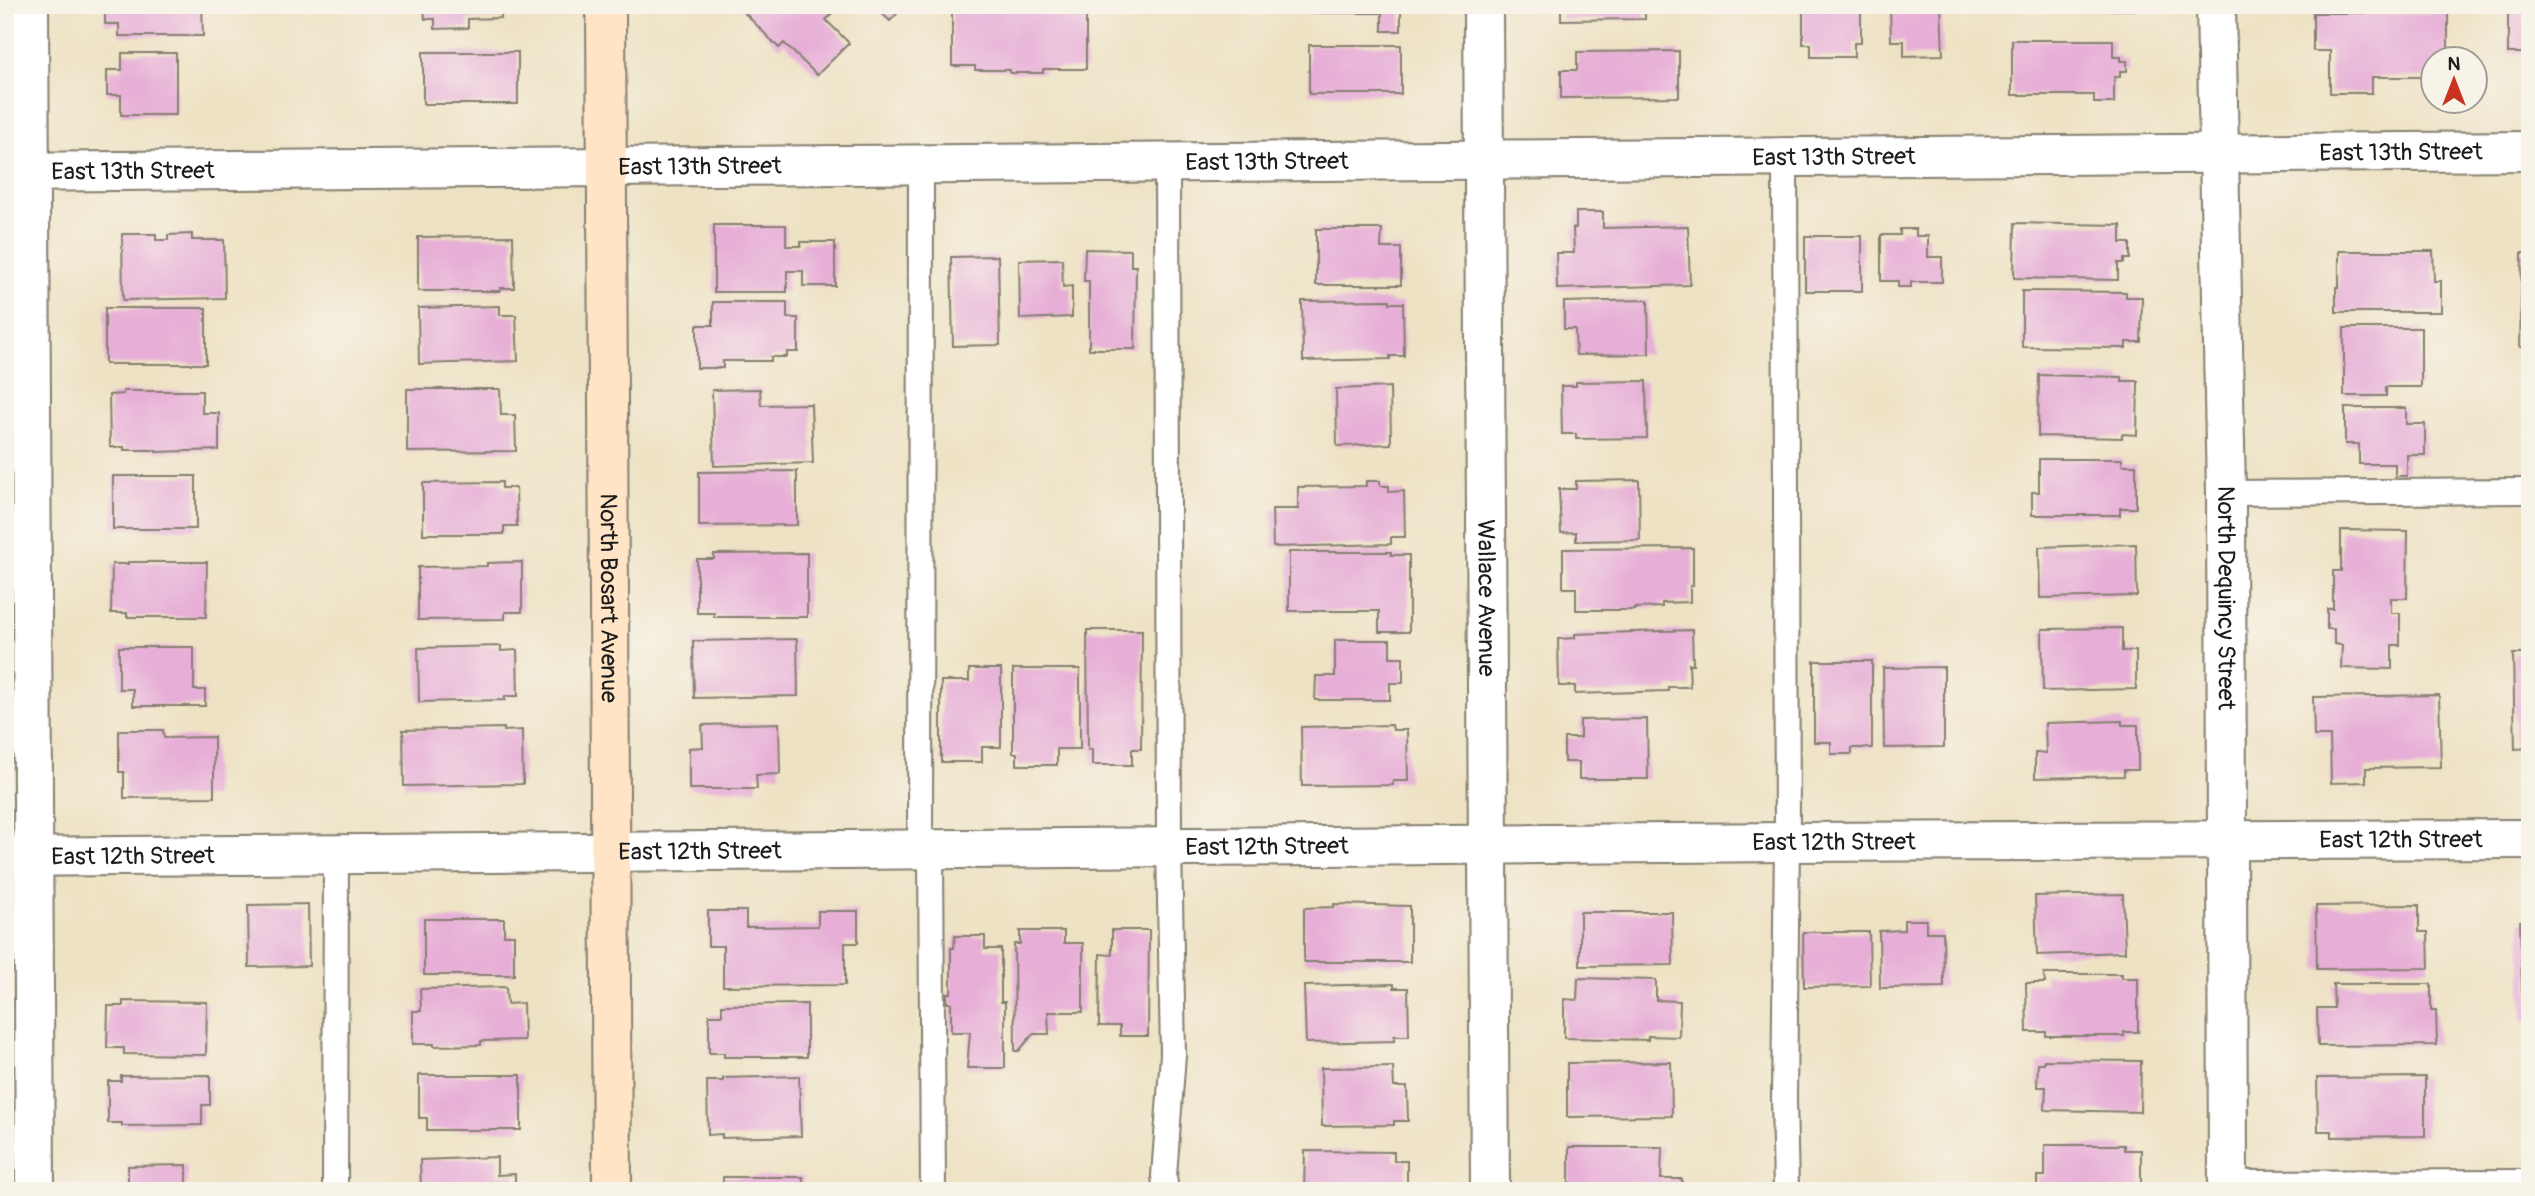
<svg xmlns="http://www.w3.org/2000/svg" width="2535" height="1196" viewBox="0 0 2535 1196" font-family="Pangolin,sans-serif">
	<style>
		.building { fill: #e7afd7 }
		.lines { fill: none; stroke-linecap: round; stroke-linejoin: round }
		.lane-casing { stroke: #857f70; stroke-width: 28 }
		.street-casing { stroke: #857f70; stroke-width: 42 }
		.secondary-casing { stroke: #857f70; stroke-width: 42 }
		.lane { stroke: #fff; stroke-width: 24 }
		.street { stroke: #fff; stroke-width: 38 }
		.secondary { stroke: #ffe4c6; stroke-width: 38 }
		.labels { text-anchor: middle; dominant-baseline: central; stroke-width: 5; stroke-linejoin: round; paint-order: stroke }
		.street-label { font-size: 24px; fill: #1c1c1c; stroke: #f7f3e8 }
	</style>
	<rect width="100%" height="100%" fill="#f7f3e8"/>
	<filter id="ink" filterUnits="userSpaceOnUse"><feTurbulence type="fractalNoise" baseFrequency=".0143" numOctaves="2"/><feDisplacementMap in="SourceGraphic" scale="14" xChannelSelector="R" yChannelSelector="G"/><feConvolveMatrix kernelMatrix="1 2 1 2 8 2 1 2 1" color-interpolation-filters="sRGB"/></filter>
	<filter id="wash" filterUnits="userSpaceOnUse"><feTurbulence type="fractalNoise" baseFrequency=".00686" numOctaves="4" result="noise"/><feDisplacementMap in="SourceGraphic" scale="28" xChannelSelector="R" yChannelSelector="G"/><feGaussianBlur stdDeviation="1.57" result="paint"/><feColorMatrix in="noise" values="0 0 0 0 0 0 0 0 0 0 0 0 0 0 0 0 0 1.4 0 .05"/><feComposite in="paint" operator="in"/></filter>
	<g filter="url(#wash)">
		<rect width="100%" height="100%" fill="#eee2c4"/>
		<g id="blocks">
			<!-- building -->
			<path class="building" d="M105,5H202L203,36H119V24H105Z
				M424,5H501V18L468,19V28L435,29V19H425Z
				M737,5H841L826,20L849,43L817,75L784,43L779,48Z
				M873,5H905L890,21Z
				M952,5H1086V69H1043V73H1010V70H975V66H952Z
				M1303,5H1401V31H1382V13H1303Z
				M1561,5H1645V19L1561,20Z
				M1803,5H1861V43H1854V57H1811V44H1803Z
				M1890,5H1941L1943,55L1904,56V41H1891Z
				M2037,5H2138V10L2037,9Z
				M2508,5H2530V53H2508Z
				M2313,13H2448V60H2434V77H2372V93H2330V51H2313Z
				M2012,40H2113V57H2121V61H2127V71H2120V77H2114V103H2094V95H2012Z
				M1309,45H1401V94H1309Z
				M1679,51V97L1561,98V70H1577V52Z
				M423,52H518V104H423Z
				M122,53H176V115H121V95H107V70H122Z
				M1576,212H1603V228L1688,226L1690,285L1557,289L1556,253H1574L1573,228H1576Z
				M2015,223L2121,225V243H2130V259H2124V263H2118V280L2014,278Z
				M714,225H786V246H801V242H835V286H803V271H787V292H714Z
				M1316,229H1382L1381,248H1401V285H1316Z
				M1900,229H1916V236H1928V257H1942V282H1911V287H1898V281H1881V235H1900Z
				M122,234H156V240H168V235L192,234V240H224L225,298L123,300Z
				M513,236L514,288H500V291H418V237Z
				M1805,236H1862V291H1805Z
				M2526,238H2530V347H2520L2522,253H2526Z
				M1085,249L1131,250V266H1136L1135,349H1089V281H1084Z
				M2339,251H2433L2434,281H2441V312H2336V287H2339Z
				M998,256L1000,345L953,346L951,257Z
				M1062,259L1063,287L1072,286V317L1020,319L1019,260Z
				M2022,291L2126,292V297H2142L2141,342H2126V348L2022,347Z
				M1390,300V303H1403L1404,356H1390V359L1303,361L1302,301Z
				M1648,300L1649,354L1576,355L1575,329H1564V302Z
				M713,302H787V318H798V352H787V357H771V361H723V368H697V325H713Z
				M500,306V315H516L518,361L419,364L418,308Z
				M105,308H206V364H105Z
				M2344,328H2421V387H2386V396H2344Z
				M2039,375L2122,377V381H2138L2137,435L2122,434V438L2038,436Z
				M1646,381L1647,438L1576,439V434H1562L1561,386H1576V382Z
				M1390,387L1391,444L1337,446L1336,389Z
				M407,389H500L501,415H515L516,451L407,452Z
				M760,389L761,405L811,404L813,463L714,466L712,390Z
				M123,391H202V413H219V450L156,452V450H124V447H110L109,395L123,394Z
				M2345,408H2406V424H2425V455H2407V476H2395V464H2359V444H2345Z
				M2039,459H2122V465H2136V508H2120V515H2032V492H2039Z
				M797,471V525L699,526V472Z
				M113,476H196V529H113Z
				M1639,480L1640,540L1576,541V532L1561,533L1559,489H1576V481Z
				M1366,481H1380V486H1389V492L1404,491L1405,537H1391V544L1273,547L1272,509H1298V487L1366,486Z
				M502,482V488H516L517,526H504V534H423V483Z
				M2341,530L2408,531L2407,598H2391V613H2400V645H2392V669L2341,668L2342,645L2334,644V629H2327V609H2333V571H2341Z
				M2136,544L2137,596L2040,598L2039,547Z
				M1693,548V586H1690V602L1662,603V607L1635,608V610H1576V588H1563V549Z
				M1289,552H1391V555H1409V632H1379V611H1289Z
				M807,553V617H714V613H697V559H714V554Z
				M128,562H207L206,617H127V613H111L112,564H128Z
				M522,562V612H505V619L418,620V567L487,566V563Z
				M2122,628V651H2136V689L2043,691L2042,629Z
				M1087,630H1142L1141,749H1132V765H1092V749L1088,750Z
				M1692,630L1693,664H1689L1690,687H1668V691L1575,694V686H1559L1558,639L1575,638V634Z
				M797,639L798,696L694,698L693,641Z
				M1335,640H1390V657H1403V683H1390V700H1315L1316,676H1335Z
				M501,646V651L517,650L518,696H505V700L419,702L418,648Z
				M119,647H194V690H205V706H133V689H119Z
				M2513,654H2530V748L2515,749Z
				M1814,661H1872V748H1852V754H1831V742H1814Z
				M1944,667V747L1884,748L1883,668Z
				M969,669H1001V747H982V762H941V681H969Z
				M1013,669H1080V749H1057V765H1017V753H1013Z
				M2439,695L2441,767L2366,768V782L2331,783L2330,736H2314L2313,697Z
				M1647,719L1648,779H1579V762H1564V738H1580V720Z
				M2122,721V725H2138V770H2124V776L2035,778V753H2046L2045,723Z
				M779,723L780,774L756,775L757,789H689V748L703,747L702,725Z
				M1392,725L1393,730H1407L1408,781H1393V785L1302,786L1301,727Z
				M504,728V731L522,730L523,784L404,786L403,730Z
				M119,730H163L164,738L214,737V797L124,798V772H119Z
				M2123,894L2125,952L2037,955L2035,896Z
				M308,904L309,966L249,967L248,905Z
				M1334,904L1410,906V962H1304V908L1334,907Z
				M2419,905V932H2428L2429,968L2317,969L2316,906Z
				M708,911H746V927L818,926V911H858V943H845V985L723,986V946H708Z
				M1580,912H1672L1673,965L1580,966Z
				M424,919H504V935H514V975H424Z
				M1904,920H1926V932H1943L1944,987L1880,988L1879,931L1904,930Z
				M2520,921H2530V1020L2523,1021Z
				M1112,930H1149L1148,1036H1120V1026H1099L1100,954L1112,955Z
				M1020,931H1064V943H1083V1012H1048L1049,1034H1033L1019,1051H1015L1014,944H1020Z
				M1803,932H1869L1870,986L1804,987Z
				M955,936H985V949H1001V1002H1005V1068H967L970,1032H951V1003H947V993H951V948H954Z
				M2044,974H2122V978H2138V1032H2124V1036H2046V1032H2027L2026,983H2045Z
				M1578,978L1656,980V1000L1680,1001L1679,1037L1648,1036V1040L1564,1038V999L1577,1000Z
				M1394,984V988H1408L1409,1036H1394V1041L1306,1043L1304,986Z
				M2333,984H2431V1011H2436L2437,1045L2318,1046L2317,1008H2334Z
				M506,987L507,1004L523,1003L524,1040L481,1041V1045L434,1046V1044H413V1011H421L420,989Z
				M123,1001L207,1002L206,1055L124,1054V1048H107L108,1006H123Z
				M807,1004V1057H724V1053H709V1015H722V1005Z
				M2044,1060L2141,1061L2140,1112L2045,1110L2046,1087H2037L2038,1063H2044Z
				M1671,1062L1672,1116L1567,1117V1063Z
				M1393,1067L1394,1087H1407L1408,1121H1394V1125L1322,1126L1321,1068Z
				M210,1075V1105H202V1125L122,1126V1123H108V1081H121V1076Z
				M419,1075H521V1130H427V1118H419Z
				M799,1076L801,1136L722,1138V1134L708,1135L707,1081H723V1078Z
				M2425,1077V1136L2332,1137V1131H2318L2317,1078Z
				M2045,1145H2124V1150H2141V1191H2037V1176H2045Z
				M1569,1147H1662L1661,1179H1682V1191H1569Z
				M1305,1151L1394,1152V1161H1407V1191H1304Z
				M497,1157V1175L515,1174V1191H421L420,1160Z
				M187,1165V1191H128V1166Z
				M723,1177H803V1191H723Z"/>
		</g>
	</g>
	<g filter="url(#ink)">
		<use href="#blocks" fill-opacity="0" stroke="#857f70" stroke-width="2"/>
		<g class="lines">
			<!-- lane casing -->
			<g class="lane-casing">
				<path id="lane" d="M1785,157L1787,842L1784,1098L1786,1191
					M2226,493L2530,491
					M920,849L921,165
					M931,849L933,1191
					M2228,1183L2530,1182
					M335,1191L336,854
					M1166,1191L1164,1176L1173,1055L1169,847L1167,163"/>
			</g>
			<!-- street casing -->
			<g class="street-casing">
				<g id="street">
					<path d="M29,5L35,1191"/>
					<path id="s1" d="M1483,5L1490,1191"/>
					<path id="s2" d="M2216,5L2226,493L2228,1191"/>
					<path id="s3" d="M5,172L2530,151"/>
					<path id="s4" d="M5,857L1787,842L2530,839"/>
				</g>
			</g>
			<!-- secondary casing -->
			<g class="secondary-casing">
				<g id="secondary">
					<path id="s5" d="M606,5L612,1191"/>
				</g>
			</g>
			<!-- lane -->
			<use href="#lane" class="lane"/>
			<!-- street -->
			<use href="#street" class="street"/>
			<!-- secondary -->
			<use href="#secondary" class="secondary"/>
		</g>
	</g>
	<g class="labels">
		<!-- street labels -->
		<g class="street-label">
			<text stroke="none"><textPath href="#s3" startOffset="2396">East 13th Street</textPath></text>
			<text stroke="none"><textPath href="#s3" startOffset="1829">East 13th Street</textPath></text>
			<text stroke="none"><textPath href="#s3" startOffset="1262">East 13th Street</textPath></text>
			<text stroke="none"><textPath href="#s3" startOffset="695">East 13th Street</textPath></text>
			<text stroke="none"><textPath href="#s3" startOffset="128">East 13th Street</textPath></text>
			<text stroke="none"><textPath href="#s5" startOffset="593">North Bosart Avenue</textPath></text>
			<text stroke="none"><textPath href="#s1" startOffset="593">Wallace Avenue</textPath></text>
			<text stroke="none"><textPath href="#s2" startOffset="593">North Dequincy Street</textPath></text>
			<text stroke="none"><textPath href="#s4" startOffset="2396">East 12th Street</textPath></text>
			<text stroke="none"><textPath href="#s4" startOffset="1829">East 12th Street</textPath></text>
			<text stroke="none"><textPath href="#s4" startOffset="1262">East 12th Street</textPath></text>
			<text stroke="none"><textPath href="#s4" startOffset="695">East 12th Street</textPath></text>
			<text stroke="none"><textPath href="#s4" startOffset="128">East 12th Street</textPath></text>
		</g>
	</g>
	<!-- margin -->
	<rect width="2535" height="1196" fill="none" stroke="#f7f3e8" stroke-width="28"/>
	<!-- north arrow -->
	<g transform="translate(2454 80)"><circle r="33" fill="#f7f3e8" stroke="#9f9d96" stroke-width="2"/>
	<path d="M0-5L12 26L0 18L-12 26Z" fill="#c8321e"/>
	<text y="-10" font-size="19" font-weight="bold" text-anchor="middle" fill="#1c1c1c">N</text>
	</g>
</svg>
